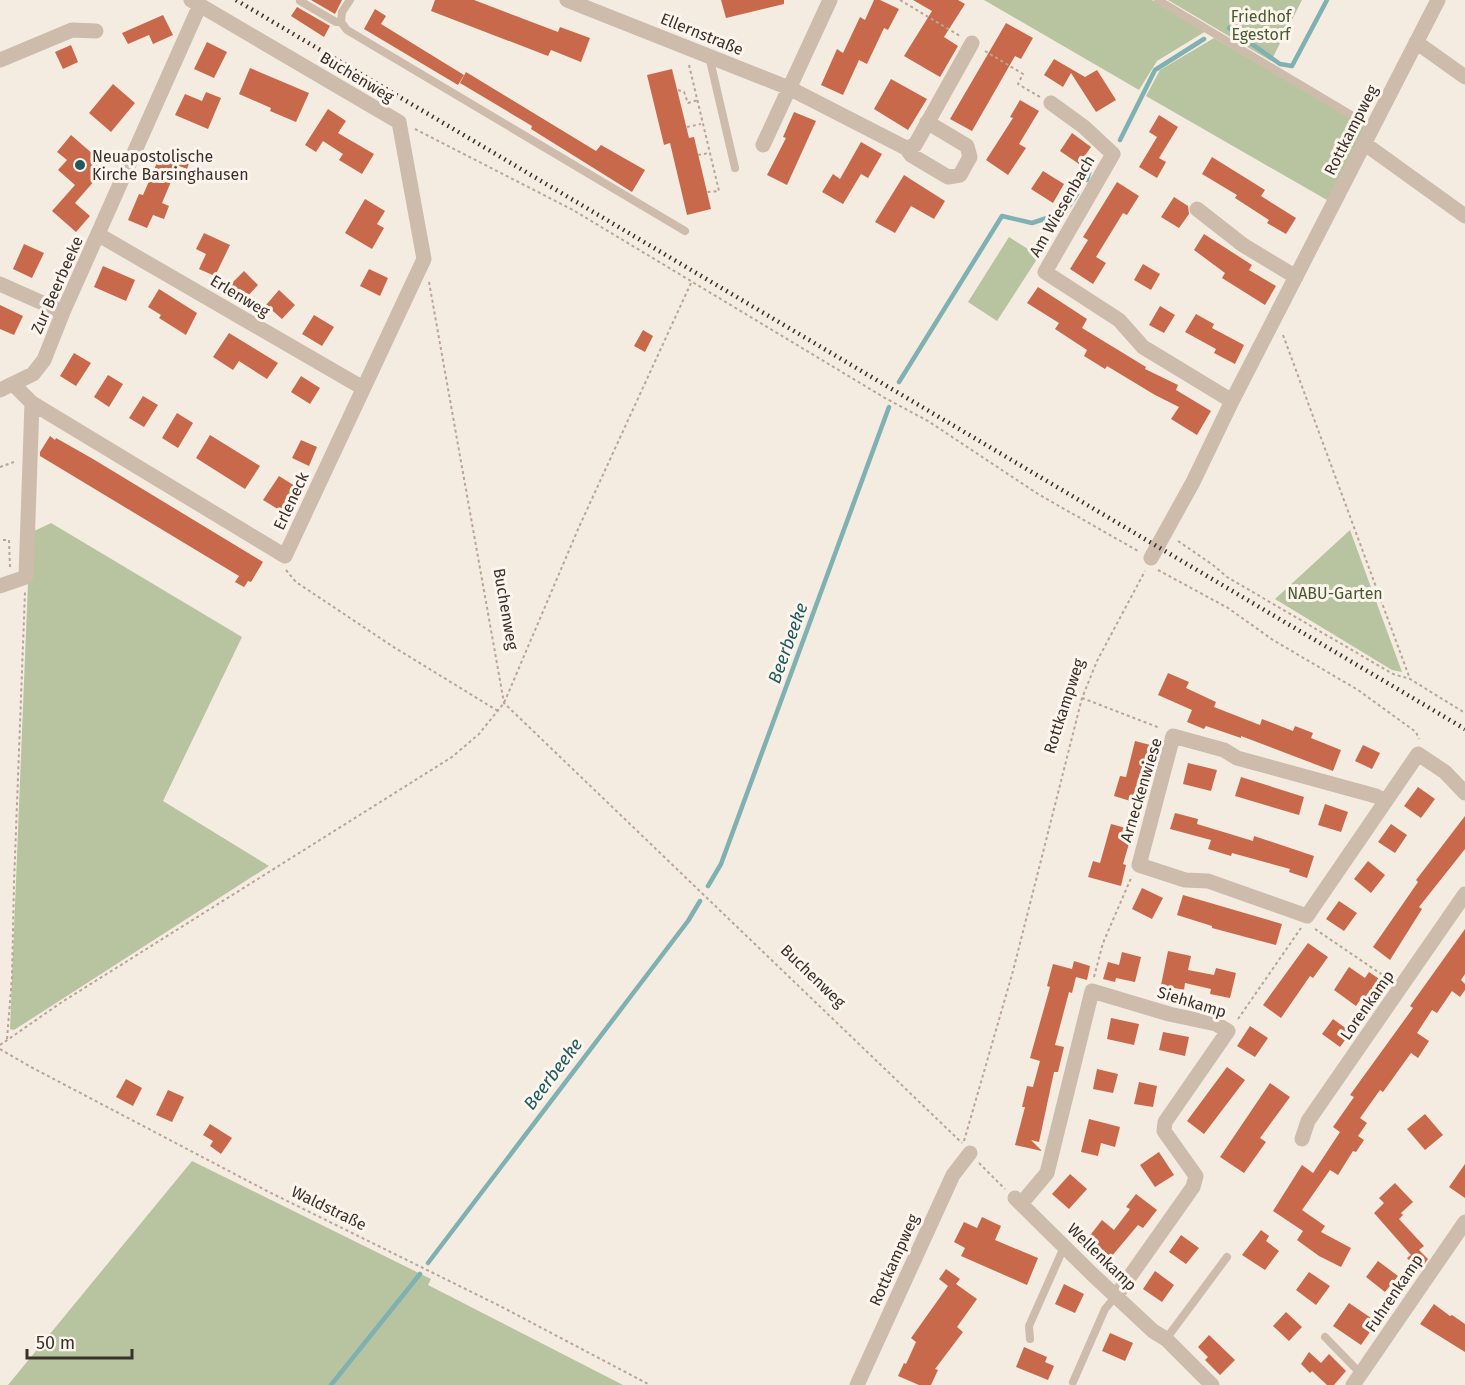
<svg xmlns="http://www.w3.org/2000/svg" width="1465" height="1385" viewBox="0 0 1465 1385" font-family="'Fira Sans',sans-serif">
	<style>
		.green { fill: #b8c4a0 }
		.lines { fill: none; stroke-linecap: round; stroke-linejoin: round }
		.stream { stroke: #7fb0b2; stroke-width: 4.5 }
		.building { fill: #c8694b }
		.path { stroke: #b9a596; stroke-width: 2; stroke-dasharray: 3 3; stroke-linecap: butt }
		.lane { stroke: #cdbbac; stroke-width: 8 }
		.street { stroke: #cdbbac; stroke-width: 15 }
		.rail { stroke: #3b302b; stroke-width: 4.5; stroke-dasharray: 1.5 4.5; stroke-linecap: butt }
		.poi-dot { fill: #1f5a5e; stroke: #fbf5ee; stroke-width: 2 }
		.labels { text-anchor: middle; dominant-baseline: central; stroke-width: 6; stroke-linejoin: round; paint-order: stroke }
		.park-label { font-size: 16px; fill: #4a5a2e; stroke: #fbf5ee }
		.street-label { font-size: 16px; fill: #3b302b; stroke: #fbf5ee }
		.poi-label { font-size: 16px; fill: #3b302b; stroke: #fbf5ee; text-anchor: start }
		.water-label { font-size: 18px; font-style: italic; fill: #1f5a5e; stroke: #fbf5ee }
	</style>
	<rect width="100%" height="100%" fill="#f4ebe1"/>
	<!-- green -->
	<path class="green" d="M984,0H1152L1206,31L1157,61L1139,90Z
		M1168,0H1302L1271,61Z
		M1214,38L1363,125L1366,130L1327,200L1146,96L1160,70Z
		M1009,237L1039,256L997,321L968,302Z
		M51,523L242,637L163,801L269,866L14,1030L10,1029L30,533Z
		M1350,530L1402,672L1392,670L1275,599Z
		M192,1161L431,1279L428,1285L623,1385H8Z"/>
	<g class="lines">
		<!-- stream -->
		<path class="stream" d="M1229,28L1280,64L1292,66L1327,0
			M1120,140L1155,70L1204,39
			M1087,180L1091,166
			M899,382L1002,216L1032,223L1065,212L1077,194
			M708,886L721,864L889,407
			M428,1263L688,921L700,901
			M331,1385L420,1274"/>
	</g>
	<!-- building -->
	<path class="building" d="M311,0H342L335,14Z
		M435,0H474L558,32L560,27L590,38L581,62L551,50L548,56L431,11Z
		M721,0H784V4L726,18Z
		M874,0H880L899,9L888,30L884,28L867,64L859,60L843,95L821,85L837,49L843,53L860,17L865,20Z
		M913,0H958L965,4L944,37L958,46L940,77L904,56L932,11Z
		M297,7L330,26L324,37L291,16Z
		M375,9L386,16L381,24L464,75L458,85L364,29Z
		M163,15L173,35L153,44L149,35L128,44L122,33Z
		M1006,23L1033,38L1021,59L1015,56L972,131L950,119Z
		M207,42L227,52L214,78L194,69Z
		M71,45L78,62L63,69L55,52Z
		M1054,59L1085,77L1097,70L1116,100L1096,112L1071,73L1063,87L1044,75Z
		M250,68L309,93L296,122L270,111L271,108L239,94Z
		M672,69L689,138L694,137L711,209L687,215L670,143L664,145L647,75Z
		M466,72L596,151L601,145L645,170L632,192L531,129L532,126L460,83Z
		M891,79L927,99L908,130L874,109Z
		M113,84L135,103L111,132L89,113Z
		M206,92L221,98L208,129L175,115L185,94L202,101Z
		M1020,100L1039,111L1019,144L1026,148L1008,175L986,160L1013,118L1010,117Z
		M328,109L346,121L338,133L374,154L362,174L339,160L343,154L323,141L316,152L305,145Z
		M794,112L816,121L787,185L767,175L786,138L783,137Z
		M1159,115L1178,127L1159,158L1166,162L1157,178L1139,167L1157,137L1149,132Z
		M1072,133L1091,147L1079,164L1060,151Z
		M71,135L94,155L90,159L103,171L75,203L90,216L76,232L52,211L75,185L58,170L67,160L57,152Z
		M861,142L882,154L868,178L861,174L843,204L822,192L833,174L840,179Z
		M178,149L192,155L187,169L172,163Z
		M1212,157L1265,190L1261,196L1296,218L1286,234L1267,223L1269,220L1235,198L1237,195L1202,174Z
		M159,158L178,165L162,203L169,206L164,219L153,215L147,228L128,220L139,194L143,195Z
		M1043,171L1064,184L1053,203L1031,189Z
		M904,175L945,201L934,219L911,206L895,233L875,222Z
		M1117,182L1139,196L1127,215L1123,213L1096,257L1106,263L1093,284L1070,269L1088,240L1083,237Z
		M1174,197L1188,206L1189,214L1179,228L1161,217Z
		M365,199L385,211L377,224L384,228L372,249L345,233Z
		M204,233L230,245L215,276L199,269L206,254L196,249Z
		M1204,234L1252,265L1249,270L1276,286L1265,305L1222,278L1225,273L1194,250Z
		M24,244L44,253L32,278L13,269Z
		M1143,264L1160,274L1151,290L1134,280Z
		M103,266L135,280L126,301L94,287Z
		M369,269L388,278L380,296L360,286Z
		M244,271L258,285L244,300L229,286Z
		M1038,287L1087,319L1082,328L1146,367L1145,369L1178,385L1176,390L1211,411L1197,435L1171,419L1179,407L1155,395L1107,366L1105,369L1084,356L1087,350L1055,329L1059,323L1027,303Z
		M159,289L197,313L186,335L159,318L161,315L148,307Z
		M279,290L295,305L282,319L266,305Z
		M0,305L23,316L14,335L0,329Z
		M1160,306L1175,315L1164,333L1149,325Z
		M1196,314L1214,324L1212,328L1244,345L1235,364L1214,353L1216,349L1185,332Z
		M314,315L334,327L322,346L302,334Z
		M643,330L653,336L645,352L634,346Z
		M229,333L278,363L267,379L239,361L233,370L213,357Z
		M74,353L91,363L76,386L60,376Z
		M108,375L123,384L109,407L94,397Z
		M301,376L320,388L310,404L291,392Z
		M143,396L158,405L144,427L129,418Z
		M177,413L193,423L178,448L162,438Z
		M210,435L260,466L245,489L196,458Z
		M50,436L55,440L56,438L93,459L263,562L251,582L248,581L244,587L235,582L239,576L40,456V452Z
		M301,440L317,447L309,466L292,458Z
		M279,476L303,491L296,502L289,498L281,511L263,500Z
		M1168,673L1189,682L1186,688L1216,702L1214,707L1260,725L1262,719L1293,731L1295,726L1313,733L1311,738L1341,750L1333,771L1241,736V738L1206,726L1204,729L1187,722L1192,710L1158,695Z
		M1135,741L1154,746L1137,803L1114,796L1120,776L1126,777Z
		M1363,745L1380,753L1372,769L1355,761Z
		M1188,763L1217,770L1211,791L1183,784Z
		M1241,777L1304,797L1299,815L1235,796Z
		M1418,787L1435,799L1421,818L1404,806Z
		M1325,804L1348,812L1341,832L1318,825Z
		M1175,813L1198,819L1197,824L1253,841L1254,836L1314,856L1307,878L1289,872L1290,869L1232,853L1231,856L1208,849L1211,840L1170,829Z
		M1465,816V849L1419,907L1422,909L1390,960L1373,947L1418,882L1416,880Z
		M1111,824L1133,830L1123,864L1126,865L1121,886L1088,877L1093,861L1100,863Z
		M1391,824L1407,835L1395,853L1378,842Z
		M1368,861L1385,875L1371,893L1354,879Z
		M1142,888L1163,898L1152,919L1132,909Z
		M1183,895L1282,924L1276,945L1212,928V926L1177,915Z
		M1339,901L1357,913L1344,931L1326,919Z
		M1465,929V974L1461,980L1465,984V990L1460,997L1452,991L1437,1013L1432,1010L1417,1033L1429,1041L1418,1058L1411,1053L1383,1092L1380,1090L1360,1118L1367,1123L1358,1136L1364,1140L1356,1152L1353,1151L1338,1175L1330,1170L1302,1210L1325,1226L1321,1232L1351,1248L1341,1267L1319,1256L1297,1240L1303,1231L1273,1211L1302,1165L1313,1173L1340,1132L1333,1127L1354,1097L1350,1095L1413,1008L1410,1006Z
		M1308,943L1328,957L1313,978L1310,976L1281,1018L1263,1005Z
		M1168,951L1191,956L1188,970L1214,975L1216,968L1236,973L1230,998L1210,994L1211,989L1185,983L1184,990L1161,985Z
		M1122,952L1141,957L1135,982L1116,978L1115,982L1103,979L1108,962L1119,965Z
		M1074,961L1090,966L1087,980L1076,977L1072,993L1069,992L1055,1045L1064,1047L1058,1072H1054L1039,1142L1031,1140L1042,1151L1015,1145L1025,1107H1022L1027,1086L1033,1087L1040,1061L1030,1058L1050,987L1047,986L1053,964L1072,969Z
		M1349,967L1365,978L1369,972L1385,983L1375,997L1371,994L1365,1004L1360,1000L1356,1006L1334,990Z
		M1111,1018L1139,1024L1134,1045L1107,1039Z
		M1333,1019L1351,1032L1340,1047L1322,1034Z
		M1250,1026L1268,1038L1255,1057L1237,1046Z
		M1163,1032L1189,1037L1185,1056L1159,1050Z
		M1227,1067L1245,1080L1204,1134L1187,1121Z
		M1097,1069L1118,1074L1113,1093L1093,1089Z
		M126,1079L142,1088L133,1106L116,1097Z
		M1139,1082L1157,1086L1153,1107L1134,1104Z
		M1270,1083L1290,1097L1260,1138L1266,1142L1244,1173L1220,1157Z
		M168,1090L184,1097L172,1122L156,1115Z
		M1425,1114L1443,1135L1425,1150L1407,1129Z
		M1089,1119L1120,1127L1115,1147L1101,1143L1098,1156L1081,1152Z
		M210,1124L232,1138L221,1154L210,1146L213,1141L203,1135Z
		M1159,1152L1174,1175L1155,1187L1140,1165Z
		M1465,1164V1198L1449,1187Z
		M1070,1174L1087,1189L1069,1209L1052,1194Z
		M1395,1183L1413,1202L1401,1213L1403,1215L1399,1219L1424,1246L1419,1250L1428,1259L1419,1271L1407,1258L1411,1255L1374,1213L1384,1203L1379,1198Z
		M1136,1194L1157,1210L1143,1228L1138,1225L1111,1257L1088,1238L1102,1220L1114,1230L1130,1209L1126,1207Z
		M982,1217L1001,1226L995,1240L1038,1258L1027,1285L961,1256L965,1248L954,1242L964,1222L977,1228Z
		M1261,1230L1269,1236L1266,1241L1279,1251L1265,1270L1242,1255Z
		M1181,1235L1199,1248L1186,1264L1169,1252Z
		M1378,1261L1398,1276L1385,1292L1366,1277Z
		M946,1269L960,1279L956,1284L977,1299L957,1327L963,1332L935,1369L938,1370L931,1385H919L898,1376L904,1363L906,1364L916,1342L911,1338L948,1286L939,1279Z
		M1155,1271L1174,1285L1162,1302L1143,1289Z
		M1309,1272L1330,1286L1316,1305L1296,1290Z
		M1064,1284L1084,1294L1075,1313L1055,1304Z
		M1349,1303L1377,1322L1361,1345L1333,1326Z
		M1434,1304L1450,1316L1452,1315L1465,1324V1352L1420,1324Z
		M1286,1312L1302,1327L1289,1341L1273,1326Z
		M1110,1333L1133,1343L1125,1361L1102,1351Z
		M1209,1335L1235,1360L1220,1375L1205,1360L1208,1357L1198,1347Z
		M1024,1347L1047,1357L1045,1362L1054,1366L1048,1380L1016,1367Z
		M1309,1352L1321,1363L1329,1354L1346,1371L1334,1385H1327L1312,1371L1310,1373L1301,1364Z"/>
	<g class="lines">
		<!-- path -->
		<path class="path" d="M900,0L960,36
			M985,51L1023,74L1018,84L1040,97
			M689,65L719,191L707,192
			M678,90L684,92L688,103L698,100
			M687,127L701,124
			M415,129L573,210L885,398L928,421L1038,494L1138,551
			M698,155L709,153
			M429,282L504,703L962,1143
			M1283,335L1410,679
			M0,467L14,462
			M3,540H9L10,568
			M1178,541L1213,565L1227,577L1393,674L1410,679L1465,713
			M286,570L296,582L392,646L498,711
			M1158,570L1228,608L1273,640L1358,690L1416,732L1419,739
			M1082,698L1160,728
			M1315,929L1390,980
			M1094,977L1103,943L1132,876
			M1238,1019L1301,928
			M7,1039L12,977L14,883L25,592
			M0,1045L62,1002L452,757L479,734L504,703L579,527L691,283
			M0,1049L29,1066L267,1191L500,1306L650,1385
			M964,1141L1013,971L1082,698L1097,661L1145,571
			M979,1163L1005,1189"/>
		<!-- lane -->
		<path class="lane" d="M350,0L342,12L341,22L347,30L685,231
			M1158,0L1373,128
			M300,1L336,22H341
			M709,56L735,168
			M1325,1337L1361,1374
			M1030,1339L1029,1326L1064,1247
			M1166,1339L1227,1257
			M1073,1382L1105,1309L1116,1296"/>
		<!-- street -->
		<path class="street" d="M567,0L789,88L906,148L915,145L972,43
			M1416,42L1465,77
			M0,60L72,30L96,31
			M1051,103L1084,127L1113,154L1045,272L1119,320L1143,347L1232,401
			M1365,144L1465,216
			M763,145L830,0
			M906,148L911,155L948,177L960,175L970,157L967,146L927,122
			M1197,209L1243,245L1296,277
			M99,235L363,388
			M0,284L63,312
			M0,390L33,374L44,360L63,312L200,5
			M32,403L285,556L424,259L399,122L191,0
			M1151,558L1193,482L1232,401L1438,0
			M0,586L26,577L32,403L13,384
			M1385,801L1376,796L1237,758L1224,750L1173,736L1139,865L1185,880L1208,881L1307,916L1418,754L1445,772L1465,793
			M1302,1139L1308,1121L1465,894
			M1015,1198L1092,1274L1153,1331L1166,1339L1212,1385
			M1021,1204L1047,1173L1092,991L1169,1014L1216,1024L1228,1031L1165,1122L1164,1131L1196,1176L1193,1187L1116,1296
			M857,1385L953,1175L970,1153
			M1353,1385L1465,1222"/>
		<!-- rail -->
		<path class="rail" d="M236,0L1465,729"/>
	</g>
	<!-- markers -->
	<circle class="poi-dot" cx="80" cy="165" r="6"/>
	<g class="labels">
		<!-- park labels -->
		<g class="park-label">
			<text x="1261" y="16">Friedhof<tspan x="1261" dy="18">Egestorf</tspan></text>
			<text x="1335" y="593">NABU-Garten</text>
		</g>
		<!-- street labels -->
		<g class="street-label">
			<text transform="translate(702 34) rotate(22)">Ellernstraße</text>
			<text transform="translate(357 77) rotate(31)">Buchenweg</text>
			<text transform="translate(1351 130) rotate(-63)">Rottkampweg</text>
			<text transform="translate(1062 206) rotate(-60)">Am Wiesenbach</text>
			<text transform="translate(57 285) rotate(-66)">Zur Beerbeeke</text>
			<text transform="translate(240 296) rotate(31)">Erlenweg</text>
			<text transform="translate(291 501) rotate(-65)">Erleneck</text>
			<text transform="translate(506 609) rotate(80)">Buchenweg</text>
			<text transform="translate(1064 706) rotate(-72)">Rottkampweg</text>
			<text transform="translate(1141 790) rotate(-73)">Arneckenwiese</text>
			<text transform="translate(813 976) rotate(44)">Buchenweg</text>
			<text transform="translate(1192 1002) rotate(17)">Siehkamp</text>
			<text transform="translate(1367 1005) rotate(-55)">Lorenkamp</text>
			<text transform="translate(329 1208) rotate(26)">Waldstraße</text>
			<text transform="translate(1102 1257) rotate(44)">Wellenkamp</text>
			<text transform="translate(894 1260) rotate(-66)">Rottkampweg</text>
			<text transform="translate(1394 1293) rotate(-56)">Fuhrenkamp</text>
		</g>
		<!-- poi labels -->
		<g class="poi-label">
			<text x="92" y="156">Neuapostolische<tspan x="92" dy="18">Kirche Barsinghausen</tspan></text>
		</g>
		<!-- water labels -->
		<g class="water-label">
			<text transform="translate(788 643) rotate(-70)">Beerbeeke</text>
			<text transform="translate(553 1074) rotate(-53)">Beerbeeke</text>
		</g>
	</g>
	<!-- scale -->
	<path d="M27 1349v9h105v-9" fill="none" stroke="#3b302b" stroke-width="3"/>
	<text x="36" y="1349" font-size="18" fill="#3b302b" stroke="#fbf5ee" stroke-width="4.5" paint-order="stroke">50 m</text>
</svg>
